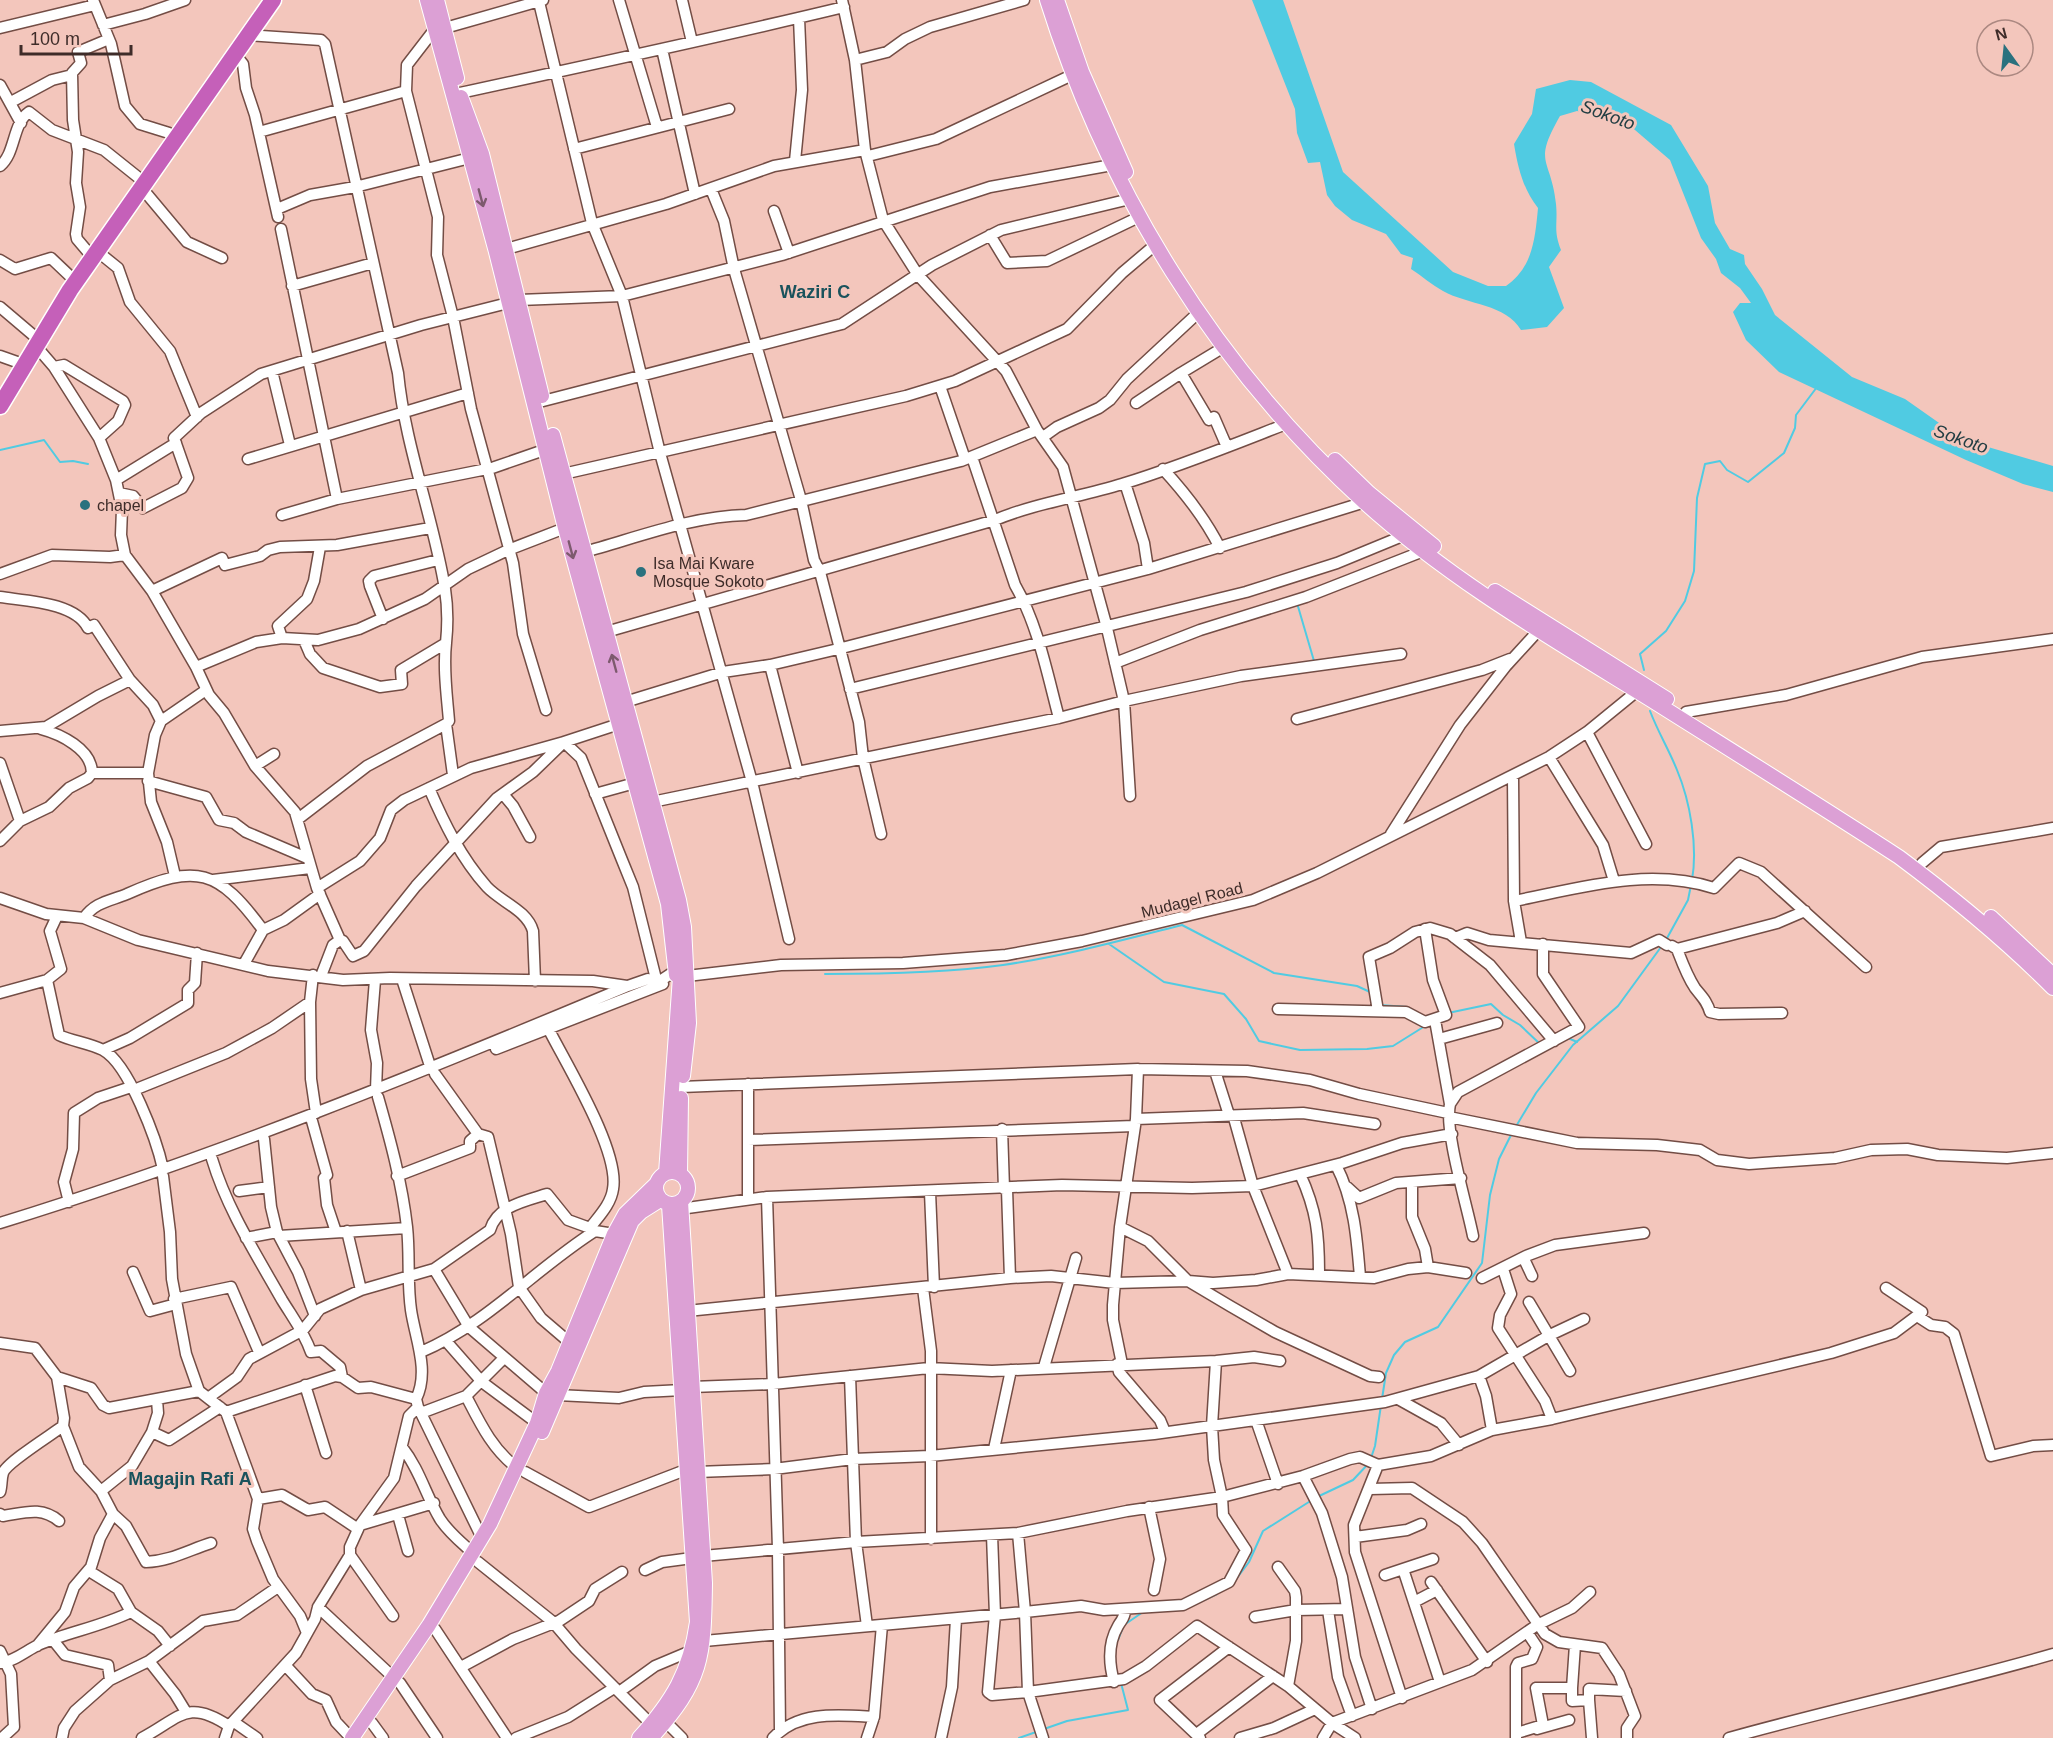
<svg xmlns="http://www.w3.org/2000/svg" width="2053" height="1738" viewBox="0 0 2053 1738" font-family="Helvetica,sans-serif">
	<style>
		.water { fill: #50cbe2 }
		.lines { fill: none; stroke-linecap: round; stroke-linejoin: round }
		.stream { stroke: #50cbe2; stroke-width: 2 }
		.minor-casing { stroke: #734d45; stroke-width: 13 }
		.major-casing { stroke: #fff; stroke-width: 16 }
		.highway-casing { stroke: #fff; stroke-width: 19 }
		.minor { stroke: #fff; stroke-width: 10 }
		.major { stroke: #dca0d5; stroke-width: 14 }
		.highway { stroke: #c560b9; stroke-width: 16 }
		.oneway { stroke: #7d5a6e }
		.poi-dot { fill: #2a717e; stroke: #f3c6bc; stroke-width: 2 }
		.labels { text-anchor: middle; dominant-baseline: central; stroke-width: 6; stroke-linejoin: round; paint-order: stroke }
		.poi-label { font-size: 16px; fill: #3e2c29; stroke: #f3c6bc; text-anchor: start }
		.street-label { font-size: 16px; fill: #3e2c29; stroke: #f3c6bc }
		.water-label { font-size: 18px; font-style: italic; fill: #233e43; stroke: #f3c6bc }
		.neighbourhood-label { font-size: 18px; font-weight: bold; fill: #19525c; stroke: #f3c6bc }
	</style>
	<rect width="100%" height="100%" fill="#f3c6bc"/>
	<!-- water -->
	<path class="water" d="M1252,0H1283L1343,172L1453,272L1488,286H1506C1533,267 1535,239 1538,208C1523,189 1518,168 1514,144L1532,114L1536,89L1570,80L1591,82L1671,125L1708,186L1715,223L1730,249L1744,255L1745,264L1762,289L1775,315L1852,377L1905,399L1942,425L1988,447L2053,466V492L2023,484L1966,460L1779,372L1746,340L1733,312L1740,303H1751L1740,288L1721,273L1716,259L1701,238L1670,160L1628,124L1577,111L1560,116C1532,165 1551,157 1556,204C1558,224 1553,230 1561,250L1549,267L1564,308L1547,327L1521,330C1506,304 1468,305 1443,291C1432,285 1422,276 1411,269L1413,258L1401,254L1386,234L1352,220L1335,206L1327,195L1320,162L1308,163L1297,133L1295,109Z"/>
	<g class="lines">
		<!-- stream -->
		<path class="stream" d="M0,450L44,440L60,462L73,461L88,464
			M1297,603L1314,661
			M1644,670L1640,654L1666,631L1685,601L1694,571L1697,498L1705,464L1720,461L1727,470L1748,482L1784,453L1795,428L1796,415L1817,387
			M1650,711C1658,732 1669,750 1677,770C1690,801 1698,846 1692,880
			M1666,940L1688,900L1691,885
			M1109,944L1164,982L1224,994L1246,1019L1259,1041L1300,1050L1367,1049L1393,1046L1425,1026
			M825,974C884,974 945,973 1003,965C1064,956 1123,940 1182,925L1274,973L1357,986L1370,992
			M1380,1005L1407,1007
			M1448,1013L1491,1004L1503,1015L1520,1025L1540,1044
			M1568,1038L1577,1042
			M1515,1128L1536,1093L1573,1045L1618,1006L1661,947
			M1382,1399L1386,1373L1394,1355L1405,1342L1438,1327L1482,1263L1490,1195L1499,1159L1512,1133
			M1371,1458L1375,1446L1381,1405
			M1317,1497L1353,1480L1369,1463
			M1234,1582L1249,1562L1263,1531L1312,1500
			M1185,1609L1217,1594
			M1118,1640L1124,1625L1143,1612
			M1044,1729L1067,1721L1128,1710L1121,1683
			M1019,1738L1036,1732"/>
		<!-- minor casing -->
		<g class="minor-casing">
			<path id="minor" d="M93,0L111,44L125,106L140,124L169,133
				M619,0L657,127
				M682,0L692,42
				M842,0L855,60L865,150L883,220L918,275L1006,371L1037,430L1063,467L1106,624L1124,701L1130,796
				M539,2L592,223L622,296L660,453L752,782L789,939
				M103,25L145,14L185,0
				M0,28L95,5
				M445,28L543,0
				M434,30L407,65L406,91L438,217L437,255L453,317L471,409L513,563L523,634L546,710
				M248,35L321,40L325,44L398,373C405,446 433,516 445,589C448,608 448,624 446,643C443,669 447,696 449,721L446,724L453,775
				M662,49L695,194
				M235,54L243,64L246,88L255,115L278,217
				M855,60L887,52L905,39L930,27L1024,0
				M0,85L21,123
				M460,93C588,65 716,38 844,7
				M11,102L52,80L72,75
				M259,132L406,91
				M574,149L729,109
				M868,156L936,139L1072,75
				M795,161L802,90L799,18
				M0,166C16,153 12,124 29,112L52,130L104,150L139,178
				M141,187L187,242L222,258
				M711,189L724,221L734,269L801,500L814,560L820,572L859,722L863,758L881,834
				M277,209L310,195L355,187L470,158
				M774,211L789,253
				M281,229L337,499
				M990,235L1007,263L1047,261L1139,217
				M506,249L666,204L774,166L865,150
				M97,251L118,268L130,302L170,351L197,417
				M88,252L77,239L76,234L80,207L76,183L78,152L73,120L72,73L81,63L78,52L109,39
				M0,260L15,269L51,258L71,277
				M292,286L373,263
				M519,300L622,296L782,255L990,187L1112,165
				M0,307L33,335
				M35,345L54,367L99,438L116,480L122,509L121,535L125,555L152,591L196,667L256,642L282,638L318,640L359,629L425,599L468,569L508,550L565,528
				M0,356L17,362
				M54,367L64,365L123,401L125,405L118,421L99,438
				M272,371L290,445
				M1181,373L1224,347
				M940,386L965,459
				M543,401L842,324L932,265L1001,230L1130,199
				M1136,403L1181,373L1209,420L1214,417L1227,447
				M1043,437L1057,427L1099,408L1110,400L1127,379L1199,312
				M972,457L1015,585C1038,625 1047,673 1059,718
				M248,459L468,393
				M1163,469C1186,494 1205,518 1220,548
				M563,474L906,396L955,381L1067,329L1122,273L1155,245
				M116,480L176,443
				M1125,483L1144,543L1148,569
				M119,493L133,496L143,508L182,488L188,478L174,438L201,413L261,374L421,325L508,303
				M282,515L337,499L492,468L547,449
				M584,552C636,538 692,516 746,515L961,461L1037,430
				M0,574L52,555L110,557L125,555
				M152,591L222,558L225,565L260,556L268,550L280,547L337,545L430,528
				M0,597C26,601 75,602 88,628L94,625L130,680L153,705L161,721
				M383,619L370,586L369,581L374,576L438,560
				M606,632L995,520C1036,503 1080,497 1122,484C1178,467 1232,445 1286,424
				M282,638L278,626L307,599L314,581L320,547
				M304,640L310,654L323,668L380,687L402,684L401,670L446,643
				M1115,663L1200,630L1306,597L1426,550
				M770,665L798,773
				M196,667L209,695L224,713L255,766L295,812L317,888L340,940L333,945L321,976
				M850,689L1246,592L1337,563L1405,535
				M625,702L723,672L770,665L838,649L1148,569L1365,502
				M1686,712L1786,695L1922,657L2053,639
				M1297,719L1482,670L1510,659
				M0,731L46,727L98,696L130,680
				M1587,732L1646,844
				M1549,757L1603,845L1614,881
				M0,763L20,821
				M255,766L274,754
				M92,773H148
				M1513,777L1514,901L1521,942
				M148,781L206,797L219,820L234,823L246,832L307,858
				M429,788C444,823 461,858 487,887C501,902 527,910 533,931L535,981
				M503,794L513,806L530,837
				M595,794L635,783
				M652,802L1059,718L1124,701L1241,676L1401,654
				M298,819L367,766L446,724
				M1391,834L1460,725L1506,666L1538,631
				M0,841L20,821L49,807L69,788L88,778L92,773C92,749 60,734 41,729
				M1922,863L1941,847L2053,828
				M175,876L167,842L151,802L148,773L155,735L161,721L206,690
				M213,880L310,868
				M317,888L360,861L380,838L391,810L404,800L471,768L564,742L581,758L622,860L633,887L657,983
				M0,898L46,914L84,918L138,940L268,971L343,980L390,978L593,981L627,986
				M1514,901C1580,888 1648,867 1714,888L1739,863L1761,872L1866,967
				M84,918C95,902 110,901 127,894C197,863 218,869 263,930
				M1455,938L1467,933L1489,940L1631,953L1659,940L1667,945
				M340,940L343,941L353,956L364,951L416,886L497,798L533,772L564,742L619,724
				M1672,946L1677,949C1682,962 1687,976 1695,988C1702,997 1707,1001 1710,1012L1719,1014L1782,1013
				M1677,949L1777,923L1805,911
				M244,964L263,930L284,920L320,894
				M687,976L781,965L903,963L1006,955L1082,941L1253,900L1317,873L1549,757L1587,732L1636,692L1634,685
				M402,979L431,1069
				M47,980L59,1035C71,1041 89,1043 103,1050C129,1064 157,1141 163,1169
				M375,980L371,1030L377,1063L376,1090
				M0,993L47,980L61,969L50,931L57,916
				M310,1002L311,1079L316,1113
				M1278,1009L1406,1012L1425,1022L1446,1015L1433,980L1425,929
				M1378,1011L1369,957L1390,948L1415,932L1430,928L1450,934L1490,965L1554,1041
				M1435,1020L1450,1104C1444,1131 1467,1205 1473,1236
				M548,1028C566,1064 620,1151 613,1189C611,1204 599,1216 590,1228L595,1231
				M1439,1039L1497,1023
				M496,1049L663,984
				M103,1050L130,1038L188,1003V990L195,983L197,953
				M1215,1071L1229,1115L1234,1118L1253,1186L1288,1274
				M435,1074L478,1134L488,1137L511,1234L519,1287L541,1318L569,1342
				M748,1084V1199
				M681,1087L1138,1069L1247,1071L1310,1080L1359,1094L1448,1113
				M134,1090L226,1053L272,1028L310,1002L313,975
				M1450,1104L1458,1092L1579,1027L1543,974V944
				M1449,1117L1577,1143L1657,1145L1700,1150L1717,1160L1749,1164L1835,1158L1871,1150L1907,1149L1938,1155L2007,1158L2053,1153
				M1136,1119L1303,1113L1375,1124
				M312,1121L327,1175L324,1178L327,1205L336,1232
				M1002,1129L1004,1189
				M264,1139L271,1207L277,1232
				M748,1140L1134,1126
				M212,1159C227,1209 256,1254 282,1300C293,1318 304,1332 311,1352L321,1351L340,1367L342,1377
				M1336,1165C1354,1200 1357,1238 1360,1277
				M1300,1174C1317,1211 1319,1235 1319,1274
				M163,1176L170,1232L172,1279L186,1354L199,1391L226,1412L258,1499L253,1529L257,1541L273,1579L300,1616L307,1633
				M397,1176L470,1148V1141L478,1134
				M1412,1183V1217L1425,1249L1428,1267
				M1347,1187L1359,1198L1396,1183L1461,1178
				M1007,1189L1010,1278
				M239,1191L269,1187
				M930,1192L934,1287
				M767,1197L778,1549L780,1731
				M69,1202L64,1182L73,1149L74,1113L98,1098L131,1087
				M680,1209L767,1197L1062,1185L1192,1188L1253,1186L1342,1163L1402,1143L1452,1134
				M0,1223C214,1157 421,1073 628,986L648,979L657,983L681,967
				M1120,1227L1148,1241L1188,1281L1230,1306L1275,1332L1370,1376L1379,1377
				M347,1231L361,1290
				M279,1236L298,1272L315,1316
				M246,1238L277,1232L279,1236L407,1228
				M1524,1259L1532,1276
				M434,1269L469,1327L546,1393
				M1503,1269L1511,1294L1500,1315L1498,1328L1545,1401L1552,1419
				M133,1272L150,1311L176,1304
				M1482,1278L1526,1256L1555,1245L1644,1233
				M923,1288L931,1351V1539
				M174,1299L231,1287L259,1352
				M1529,1302L1570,1371
				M687,1311L1010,1278L1051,1276L1115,1283L1188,1281L1213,1283L1256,1280L1288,1274L1374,1278L1408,1269L1428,1267L1466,1273
				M1917,1316L1931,1325L1945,1327L1954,1334L1991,1456L2033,1446L2053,1445
				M446,1341L482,1382L537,1423
				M0,1343L35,1348L57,1377L64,1418L63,1426L79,1467L101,1491L113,1514L126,1526L146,1562C170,1561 189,1550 211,1543
				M421,1352C487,1324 535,1269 595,1231L614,1234
				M1117,1364L1119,1372L1160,1420L1165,1432
				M1122,1364L1113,1320V1305L1120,1227L1136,1119L1138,1069
				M1044,1367L1076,1258
				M850,1376L856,1542L867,1626
				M1479,1376L1486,1396L1492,1430
				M57,1377L91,1388L103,1405L109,1408L199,1391
				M305,1385L326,1453
				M692,1387L773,1384L929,1368L992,1371L1216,1361L1254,1357L1280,1361
				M557,1395L619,1398L644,1392L682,1390
				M466,1396C480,1423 492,1449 517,1468
				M208,1398L237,1377L249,1359L303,1330L320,1309L361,1290L434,1269L490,1230C497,1206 525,1201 547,1194L568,1220L590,1228
				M1398,1399L1441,1423L1459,1445
				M418,1407L482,1538
				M226,1412L335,1376L342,1377L358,1388L371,1387L416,1399
				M421,1413L466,1396L503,1359
				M1256,1420L1278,1484
				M152,1432L169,1440L220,1407
				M402,1447C420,1470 426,1496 440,1519C449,1533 462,1543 473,1553
				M994,1449L1011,1370
				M525,1472L589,1507L688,1469
				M697,1472L774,1469L853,1459L930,1456L1154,1434L1385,1402L1479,1376L1550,1335L1584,1319
				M1303,1476L1322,1513L1342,1577L1355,1657L1372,1709
				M1370,1489L1412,1488L1463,1522L1482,1543L1545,1634L1559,1642L1602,1648L1619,1674L1635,1716L1627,1728V1738
				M101,1491L132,1466L152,1432L158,1413L157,1400
				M0,1492C2,1486 1,1479 3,1473C6,1463 51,1435 63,1426
				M258,1499L282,1495L308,1510L325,1507L358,1529
				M1149,1507L1160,1559L1154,1590
				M0,1514L3,1516C24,1513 41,1506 59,1521
				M398,1515L408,1551
				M360,1525L434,1503
				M1018,1533L1025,1612L1081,1606L1104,1610L1183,1605L1229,1582L1246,1550L1223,1515L1222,1497L1214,1460L1212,1426L1216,1361
				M992,1535L995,1615L988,1692L992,1695L1028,1692L1043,1738
				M1355,1537L1407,1530L1421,1524
				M350,1555L393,1616
				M703,1556L856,1542L1018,1533L1127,1511L1222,1497L1303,1476L1350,1459L1360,1457L1378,1465
				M478,1562L553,1622L576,1649L651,1724
				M1278,1567L1295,1591L1296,1597V1641L1288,1686
				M1403,1569L1440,1682
				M645,1570L662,1562L692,1558
				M89,1571L118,1589L131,1612L158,1631L170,1646
				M1385,1575L1433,1559
				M1431,1582L1487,1662
				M1414,1602L1437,1590
				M318,1607L393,1677
				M1328,1610L1338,1677L1352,1716
				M1255,1617L1296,1610L1347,1609
				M435,1629L507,1738
				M53,1640L65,1655L108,1665L110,1680
				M704,1641L1025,1612L1028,1692L1124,1679L1146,1666L1197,1626L1288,1686L1332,1723L1355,1738
				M37,1646L65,1612L74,1587L91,1567L100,1538L113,1514
				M0,1651L11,1674L14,1727L2,1738
				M149,1661L175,1694L186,1712
				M0,1663C13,1662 26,1651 38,1645C68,1632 100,1627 131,1612
				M286,1666L312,1694L326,1700L336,1722L351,1738
				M461,1667L513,1639L559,1621L589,1601L595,1589L622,1572
				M1114,1682C1109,1664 1108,1643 1118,1626C1122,1619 1125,1618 1125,1610
				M400,1683L437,1738
				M1572,1688L1575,1645
				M619,1692L655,1666L693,1650
				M1402,1698L1355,1552L1354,1525L1378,1465L1431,1456L1492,1430L1552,1419L1831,1353L1894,1333L1922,1312L1886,1288
				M1589,1700L1592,1738
				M234,1722L257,1738
				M666,1722L682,1738
				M372,1723L383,1738
				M1537,1729L1569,1720
				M1198,1733L1273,1676
				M1517,1733L1543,1725L1536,1688H1572V1701L1589,1700V1689L1626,1691
				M62,1738L64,1728L75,1711L110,1680L149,1661L203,1621L237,1615L278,1587
				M142,1738C180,1718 187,1698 229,1726
				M225,1738L229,1726L296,1653L315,1619L318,1607L350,1555V1547L360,1525L394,1478L409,1416L418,1407L416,1399C430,1371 415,1338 411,1310C407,1282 410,1254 407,1227C402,1183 390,1139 378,1097
				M516,1738L568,1717L614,1688
				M773,1738C799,1710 840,1715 874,1717
				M867,1738L874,1717L882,1625
				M941,1738L952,1687L956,1619
				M1200,1738L1160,1700L1229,1647
				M1240,1738L1274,1728L1315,1709
				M1323,1738L1332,1723L1472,1670L1537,1625L1572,1608L1590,1592
				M1516,1738V1667L1518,1663L1532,1659L1537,1647L1527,1632
				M1729,1738C1836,1708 1946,1685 2053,1654"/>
		</g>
		<!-- major casing -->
		<g class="major-casing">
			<path id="major" d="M427,0L496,252L565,528L668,904L676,975L680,977L666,1173
				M437,0L457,78
				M1047,0C1107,191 1215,366 1363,501C1451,581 1556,641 1656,703C1737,754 1819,805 1899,857C1954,898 2005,940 2053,988
				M1057,0L1082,72L1126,172
				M461,97L482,154L542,396
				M553,435L679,900L684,927L689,1023L683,1076
				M1335,460L1369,493L1434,546
				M1495,591L1667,699
				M1991,917L2053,975
				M656 1188a16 16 0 1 1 32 0a16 16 0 1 1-32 0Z
				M680,1174L681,1098
				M542,1432L632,1221L641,1212L660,1200
				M352,1738L429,1625L490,1524L537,1423L546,1393L558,1371L614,1234L625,1214L656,1184
				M639,1738C672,1701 690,1672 697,1622L669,1205
				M651,1738C703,1681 704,1657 705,1583L681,1202"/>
		</g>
		<!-- highway casing -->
		<g class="highway-casing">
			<path id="highway" d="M0,406L70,290L273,0"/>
		</g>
		<!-- minor -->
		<use href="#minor" class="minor"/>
		<!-- major -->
		<use href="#major" class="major"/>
		<!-- highway -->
		<use href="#highway" class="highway"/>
	</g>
	<!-- one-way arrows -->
	<defs><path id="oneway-shaft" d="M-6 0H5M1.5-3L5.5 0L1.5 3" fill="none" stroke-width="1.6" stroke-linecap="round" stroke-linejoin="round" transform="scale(1.5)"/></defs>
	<g class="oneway">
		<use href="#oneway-shaft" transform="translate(481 198) rotate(75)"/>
		<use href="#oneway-shaft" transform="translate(571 550) rotate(75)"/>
		<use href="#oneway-shaft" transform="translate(614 663) rotate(-105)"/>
	</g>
	<!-- markers -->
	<g class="poi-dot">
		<circle cx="85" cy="505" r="6"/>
		<circle cx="641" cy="572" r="6"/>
	</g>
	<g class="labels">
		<!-- poi labels -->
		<g class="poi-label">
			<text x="97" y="505">chapel</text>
			<text x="653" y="563">Isa Mai Kware<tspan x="653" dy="18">Mosque Sokoto</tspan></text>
		</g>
		<!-- street labels -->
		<g class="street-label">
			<text transform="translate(1192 900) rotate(-14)">Mudagel Road</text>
		</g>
		<!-- water labels -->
		<g class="water-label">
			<text transform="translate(1608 115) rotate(20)">Sokoto</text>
			<text transform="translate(1961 439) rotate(19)">Sokoto</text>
		</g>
		<!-- neighbourhood labels -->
		<g class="neighbourhood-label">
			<text x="815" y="292">Waziri C</text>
			<text x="190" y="1479">Magajin Rafi A</text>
		</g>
	</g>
	<!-- north arrow -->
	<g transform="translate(2005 48) rotate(345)"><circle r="28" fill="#f3c6bc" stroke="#ab8881" stroke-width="1.5"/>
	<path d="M0-4.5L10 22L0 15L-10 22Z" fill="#2a717e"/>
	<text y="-9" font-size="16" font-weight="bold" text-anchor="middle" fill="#3e2c29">N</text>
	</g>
	<!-- scale -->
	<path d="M21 45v9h110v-9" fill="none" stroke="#3e2c29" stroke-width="3"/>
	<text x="30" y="45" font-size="18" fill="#3e2c29" stroke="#f3c6bc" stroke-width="4.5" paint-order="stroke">100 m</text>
</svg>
